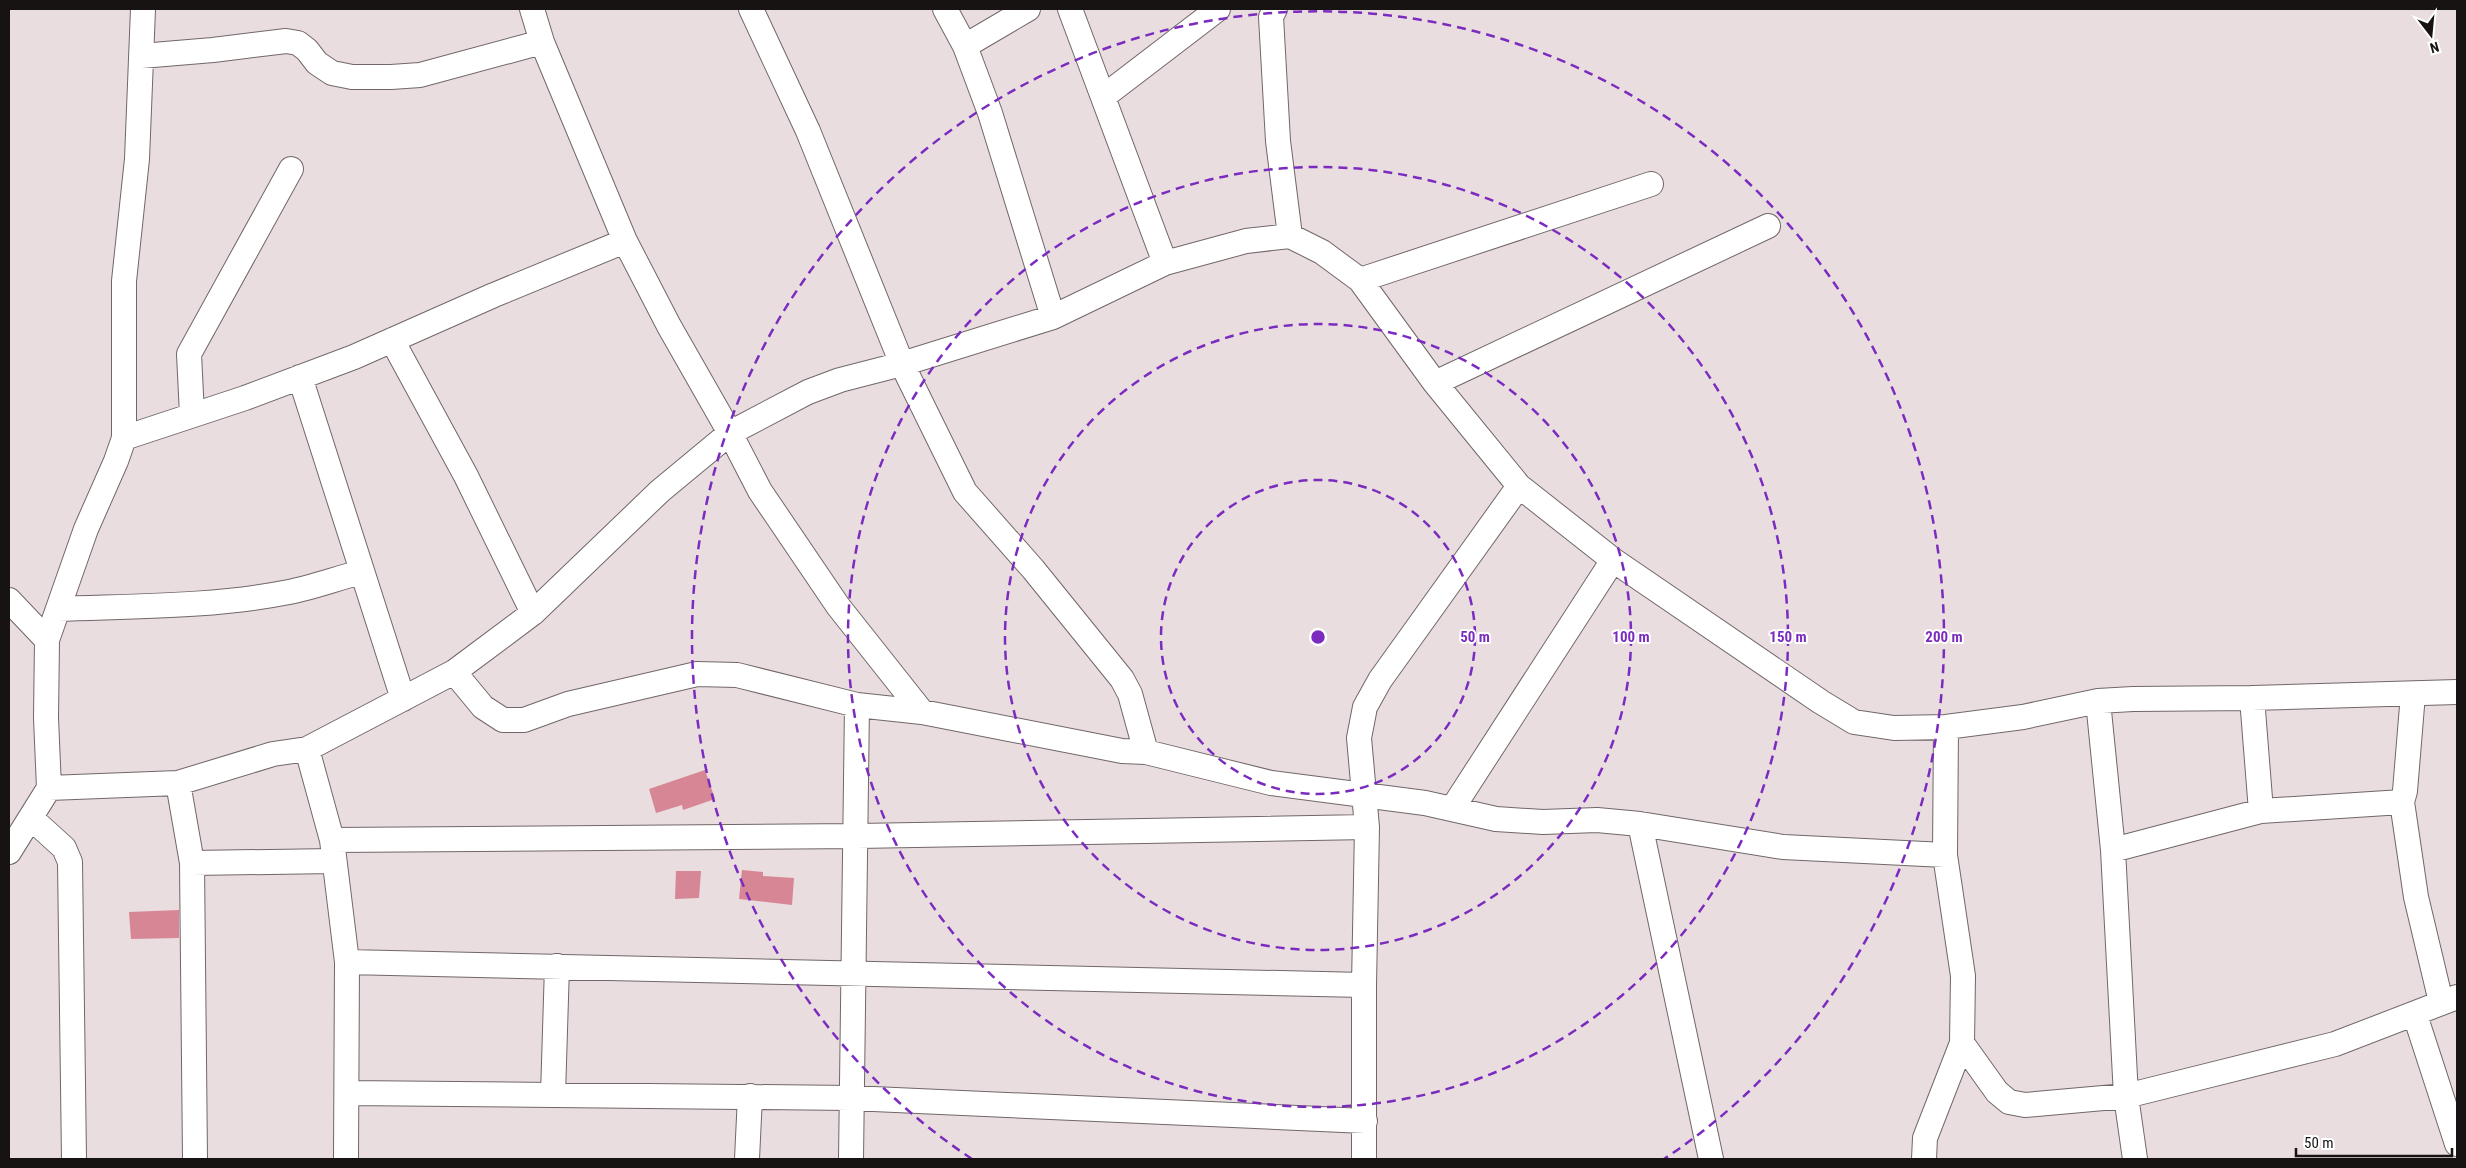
<svg xmlns="http://www.w3.org/2000/svg" width="2466" height="1168" viewBox="0 0 2466 1168" font-family="'Roboto Condensed',sans-serif">
	<style>
		.building { fill: #d78695 }
		.lines { fill: none; stroke-linecap: round; stroke-linejoin: round }
		.minor-casing { stroke: #716768; stroke-width: 26 }
		.minor { stroke: #fff; stroke-width: 24 }
		.ring { fill: none; stroke: #7b2cbf; stroke-width: 2.5; stroke-dasharray: 9 6 }
		.centre { fill: #7b2cbf; stroke: #fff; stroke-width: 2.5 }
		.ring-label { font-size: 15px; text-anchor: middle; font-weight: bold; fill: #7b2cbf; stroke: #fff; stroke-width: 4; stroke-linejoin: round; paint-order: stroke }
	</style>
	<rect width="100%" height="100%" fill="#e9dddf"/>
	<!-- building -->
	<path class="building" d="M705,770L715,799L683,810L682,805L656,813L649,789Z
		M742,870L763,872V876L794,878L792,905L739,899Z
		M676,871H701L699,898L675,899Z
		M179,910V938L131,939L129,912Z"/>
	<g class="lines">
		<!-- minor casing -->
		<g class="minor-casing">
			<path id="minor" d="M532,9L542,42L625,241L669,326L730,433L760,491L838,606L922,712
				M751,9L808,131L902,364L965,492L1033,569L1122,679L1130,694L1146,752
				M945,9L965,46L990,113L1053,317
				M1070,9L1165,263
				M1275,9L1271,17L1278,141L1290,236
				M965,46L1028,9
				M141,56L213,50L286,41L298,43L307,50L317,63L332,73L352,77H391L420,75L542,42
				M1103,97L1218,9
				M1360,280L1651,184
				M392,340L466,476L533,613
				M300,377L403,699
				M1435,383L1768,226
				M192,415L189,354L291,169
				M124,438L245,398L354,357L494,295L625,241
				M9,600L47,640L46,718L49,788
				M58,609C135,606 213,607 289,592C313,587 338,578 362,572
				M47,640L86,529L116,461L124,438V281L137,159L143,9
				M454,672L483,707L503,720H524L568,704L697,674L737,675L857,705L922,712L1122,751L1146,752L1271,783L1425,803L1496,819L1543,822L1597,820L1640,824L1783,847L1945,855
				M2413,694L2405,791L2402,802L2416,897L2441,1002
				M2252,698L2261,811
				M307,749L332,840L347,962L346,1159
				M178,783L192,863L195,1159
				M1452,809L1613,560
				M31,818L64,848L70,862L74,1159
				M1640,824L1711,1159
				M332,840L857,836L1367,827
				M2113,850L2261,811L2402,802
				M9,852L49,788L178,783L273,754L307,749L454,672L533,613L660,491L730,433L808,392L840,380L902,364L1053,317L1165,263L1246,241L1290,236L1322,252L1360,280L1435,383L1519,486L1613,560L1821,702L1854,722L1894,728L1946,727L2023,717L2098,701L2133,699L2252,698L2457,692
				M192,863L334,861
				M347,962L1364,985
				M2415,1015L2457,1144
				M1962,1043L1997,1092L2009,1102L2025,1105L2126,1096L2113,850L2098,701
				M348,1093L851,1098L1365,1121
				M553,1095L557,966
				M747,1159L750,1096
				M851,1159L857,705
				M1364,1159V985L1367,827L1359,738L1365,707L1380,680L1519,486
				M1924,1159L1925,1138L1962,1043L1963,976L1945,855L1946,727
				M2135,1159L2126,1096L2335,1044L2457,997"/>
		</g>
		<!-- minor -->
		<use href="#minor" class="minor"/>
	</g>
	<!-- distance rings -->
	<g class="ring">
		<circle cx="1318" cy="637" r="157"/>
		<circle cx="1318" cy="637" r="313"/>
		<circle cx="1318" cy="637" r="470"/>
		<path d="M972 1159A626 626 0 1 1 1664 1159"/>
	</g>
	<circle cx="1318" cy="637" r="8" class="centre"/>
	<g class="ring-label">
		<text x="1475" y="642">50 m</text>
		<text x="1631" y="642">100 m</text>
		<text x="1788" y="642">150 m</text>
		<text x="1944" y="642">200 m</text>
	</g>
	<!-- border -->
	<rect width="2466" height="1168" fill="none" stroke="#171313" stroke-width="20"/>
	<!-- north arrow -->
	<g transform="translate(2431 35) rotate(164)" stroke="#ffffff" stroke-width="4" paint-order="stroke">
	<path d="M0-4L9 19L0 12L-9 19Z" fill="#171313"/>
	<text y="-8" font-size="14" font-weight="bold" text-anchor="middle" fill="#171313">N</text>
	</g>
	<!-- scale -->
	<path d="M2296 1148v8h156v-8" fill="none" stroke="#171313" stroke-width="2.5"/>
	<text x="2304" y="1148" font-size="15" fill="#171313" stroke="#ffffff" stroke-width="4" paint-order="stroke">50 m</text>
</svg>
